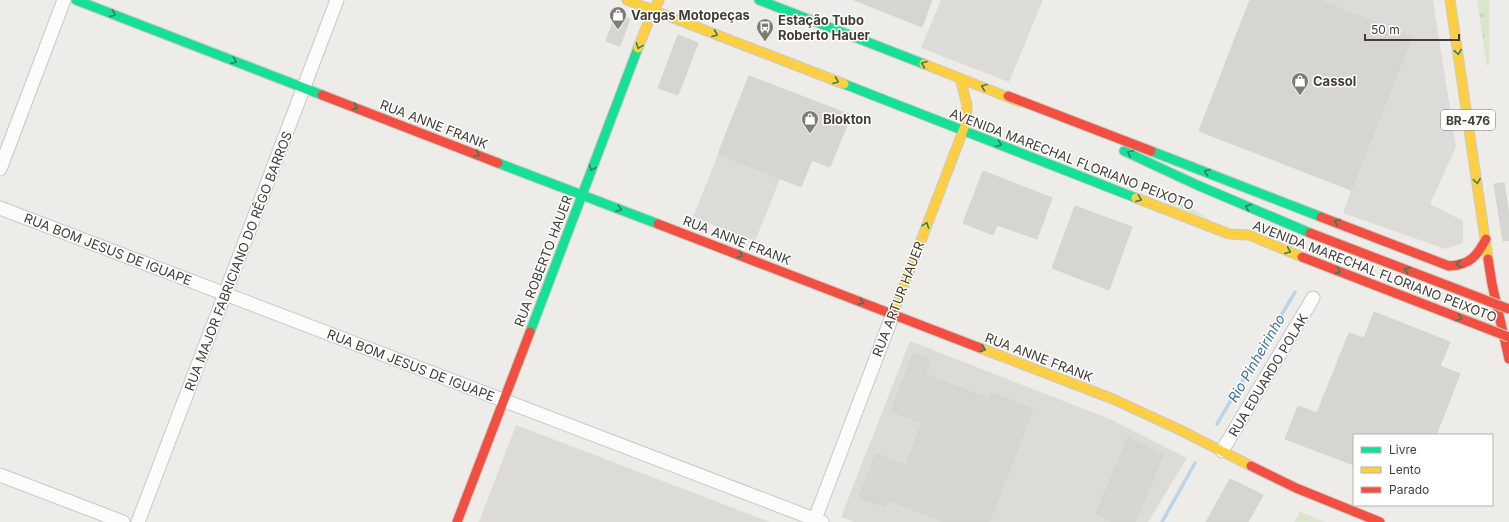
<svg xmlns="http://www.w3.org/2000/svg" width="1509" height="522" viewBox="0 0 1509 522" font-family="Inter,sans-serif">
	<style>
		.industrial { fill: #dddbd6 }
		.grass { fill: url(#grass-tufts) }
		.parking { fill: #dddbd8 }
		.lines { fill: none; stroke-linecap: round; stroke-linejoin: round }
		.stream { stroke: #bcd4e7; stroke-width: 3.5 }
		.building { fill: #d7d5d1; stroke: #d5d3ce }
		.street-casing { stroke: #c9c8c4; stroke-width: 15 }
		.fast-casing { stroke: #ccc9bf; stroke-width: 11 }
		.slow-casing { stroke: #ccc9bf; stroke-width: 11 }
		.jam-casing { stroke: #ccc9bf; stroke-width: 11 }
		.street { stroke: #fcfcfc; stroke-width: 13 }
		.fast { stroke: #16e098; stroke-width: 9 }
		.slow { stroke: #ffcf43; stroke-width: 9 }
		.jam { stroke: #f24e42; stroke-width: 9 }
		.jam-bridge-casing { stroke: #ccc9bf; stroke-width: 11; stroke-linecap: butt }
		.jam-bridge { stroke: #f24e42; stroke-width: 9 }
		.oneway { stroke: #307f5d }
		.labels { text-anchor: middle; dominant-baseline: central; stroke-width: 3; stroke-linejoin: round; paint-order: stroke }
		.shield { fill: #fff; stroke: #7b7872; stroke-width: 1 }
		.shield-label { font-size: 12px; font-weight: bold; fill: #423e35 }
		.poi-label { font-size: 13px; font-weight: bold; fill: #423e35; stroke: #fff; text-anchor: start }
		.street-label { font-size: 13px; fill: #423e35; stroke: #fff }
		.water-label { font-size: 14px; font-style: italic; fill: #3c72a1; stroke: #fff }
	</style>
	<defs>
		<pattern id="grass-tufts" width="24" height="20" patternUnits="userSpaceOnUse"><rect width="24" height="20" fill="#dae5ca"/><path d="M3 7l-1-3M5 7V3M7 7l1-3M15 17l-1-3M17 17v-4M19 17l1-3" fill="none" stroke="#bcc6ae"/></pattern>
	</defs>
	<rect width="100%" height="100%" fill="#edece8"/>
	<!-- industrial -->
	<path class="industrial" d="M910,341L1112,420L1187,458L1148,522H854L841,517Z
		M516,425L770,522H479Z"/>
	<!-- grass -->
	<path class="grass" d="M1477,0H1489V66H1487Z
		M1152,190L1182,203L1211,220L1178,208Z
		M1300,512L1325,522H1294Z"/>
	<!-- parking -->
	<path class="parking" d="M941,0H1043L1009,82L921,48Z
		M1319,0H1433L1456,147L1430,204L1463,221V243L1445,249L1343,213L1351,190L1412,37Z
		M718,154L780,179L755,241L693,217Z"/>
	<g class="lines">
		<!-- stream -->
		<path class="stream" d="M1217,424L1295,292
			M1162,522L1195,463"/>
	</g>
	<!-- building -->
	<path class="building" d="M854,0H932L922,27Z
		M1250,0H1319L1412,37L1351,190L1199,131Z
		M616,14L630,19L620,46L606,41Z
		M678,35L698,43L678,95L658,88Z
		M749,76L851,115L830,167L812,160L801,187L718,154Z
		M983,171L1052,198L1037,239L997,225L993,235L963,223Z
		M1504,183L1509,216V240L1503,241L1494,184Z
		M1075,206L1132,227L1109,290L1052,268Z
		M1374,312L1450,342L1440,366L1460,374L1436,435H1354V465L1285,439L1298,406L1317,413L1349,333L1364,338Z
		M913,354L930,360L925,374L989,399L991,393L1033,409L989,522H945L888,500L885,507L859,497L876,454L906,465L922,423L891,411Z
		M1128,438L1163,455L1135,522H1113L1096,514Z
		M1230,479L1263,495L1248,522H1206Z"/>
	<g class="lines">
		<!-- street casing -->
		<g class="street-casing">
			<path id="street" d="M0,169L64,0
				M0,208L822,522
				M1222,451L1313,298
				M0,475L123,522
				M815,519L893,314
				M138,522L337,0"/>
		</g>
		<!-- fast casing -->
		<g class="fast-casing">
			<path id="fast" d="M76,0L322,95
				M759,0L924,64
				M844,84L1136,198
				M1124,151L1197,185L1310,233
				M1151,151L1321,217
				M498,163L658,224
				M530,332L638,48"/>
		</g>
		<!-- slow casing -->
		<g class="slow-casing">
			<path id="slow" d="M627,0L844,84
				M1450,0L1488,259
				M638,48L653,10L659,1
				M924,64L1020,102
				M1136,198L1229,234L1249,235L1302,257
				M893,314L966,123L967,105L960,78
				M980,348L1113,399L1180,430L1251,466"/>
		</g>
		<!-- jam casing -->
		<g class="jam-casing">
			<path id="jam" d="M322,95L498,163
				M1008,96L1151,151
				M1321,217L1449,266C1470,265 1477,256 1486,239
				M658,224L980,348
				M1488,259L1492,284L1509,359
				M1251,466L1296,488L1380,522
				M457,522L530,332"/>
		</g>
		<!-- street -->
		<use href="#street" class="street"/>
		<!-- fast -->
		<use href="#fast" class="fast"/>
		<!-- slow -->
		<use href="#slow" class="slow"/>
		<!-- jam -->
		<use href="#jam" class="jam"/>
		<!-- jam-bridge casing -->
		<g class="jam-bridge-casing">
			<path id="jam-bridge" d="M1310,233L1509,309
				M1302,257L1509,337"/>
		</g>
		<!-- jam-bridge -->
		<use href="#jam-bridge" class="jam-bridge"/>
	</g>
	<!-- one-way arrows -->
	<defs><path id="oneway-chevron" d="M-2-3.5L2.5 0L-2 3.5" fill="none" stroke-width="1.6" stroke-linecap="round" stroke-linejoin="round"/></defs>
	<g class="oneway">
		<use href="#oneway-chevron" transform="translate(113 14) rotate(21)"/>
		<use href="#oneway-chevron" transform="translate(715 34) rotate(21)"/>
		<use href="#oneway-chevron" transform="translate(639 46) rotate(111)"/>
		<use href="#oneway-chevron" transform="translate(1458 52) rotate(81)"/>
		<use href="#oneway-chevron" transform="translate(234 61) rotate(21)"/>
		<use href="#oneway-chevron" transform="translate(924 64) rotate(-159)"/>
		<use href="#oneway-chevron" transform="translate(836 81) rotate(21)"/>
		<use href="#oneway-chevron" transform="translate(984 87) rotate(-159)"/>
		<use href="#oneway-chevron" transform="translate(355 107) rotate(21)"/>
		<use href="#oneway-chevron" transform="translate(999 144) rotate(21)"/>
		<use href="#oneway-chevron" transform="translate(1130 153) rotate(-155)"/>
		<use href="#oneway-chevron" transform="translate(477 154) rotate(21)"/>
		<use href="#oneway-chevron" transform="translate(592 168) rotate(111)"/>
		<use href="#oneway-chevron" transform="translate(1207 172) rotate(-159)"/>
		<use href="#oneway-chevron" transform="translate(1477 181) rotate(81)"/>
		<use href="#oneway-chevron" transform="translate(1139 199) rotate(21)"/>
		<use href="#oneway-chevron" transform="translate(1248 207) rotate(-157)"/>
		<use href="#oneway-chevron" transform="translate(619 209) rotate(21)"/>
		<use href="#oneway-chevron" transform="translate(1337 222) rotate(-159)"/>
		<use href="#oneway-chevron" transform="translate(926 225) rotate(-69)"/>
		<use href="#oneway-chevron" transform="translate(1288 251) rotate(23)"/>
		<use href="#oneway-chevron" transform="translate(740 255) rotate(21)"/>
		<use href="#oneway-chevron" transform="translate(1459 264) rotate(170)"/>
		<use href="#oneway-chevron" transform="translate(1407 270) rotate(-159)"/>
		<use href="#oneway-chevron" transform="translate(1338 271) rotate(21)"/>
		<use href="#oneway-chevron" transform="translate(861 302) rotate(21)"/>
		<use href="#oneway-chevron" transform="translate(1459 318) rotate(21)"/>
		<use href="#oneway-chevron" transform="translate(983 349) rotate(21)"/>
	</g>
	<!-- icons -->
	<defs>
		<g id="shop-pin" transform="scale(0.9)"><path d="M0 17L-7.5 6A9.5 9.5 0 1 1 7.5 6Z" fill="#7e7b74" stroke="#fff"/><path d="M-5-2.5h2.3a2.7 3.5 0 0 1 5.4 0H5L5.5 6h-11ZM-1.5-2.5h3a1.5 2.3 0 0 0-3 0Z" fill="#fff"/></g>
		<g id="bus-pin" transform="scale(0.9)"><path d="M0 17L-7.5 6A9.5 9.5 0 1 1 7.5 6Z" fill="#7e7b74" stroke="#fff"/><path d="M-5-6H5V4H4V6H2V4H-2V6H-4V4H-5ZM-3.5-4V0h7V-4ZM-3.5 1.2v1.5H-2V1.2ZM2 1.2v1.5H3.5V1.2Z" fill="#fff"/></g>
	</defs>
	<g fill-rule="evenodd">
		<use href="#shop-pin" x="618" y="15"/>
		<use href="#bus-pin" x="765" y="27"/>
		<use href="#shop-pin" x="1300" y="81"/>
		<use href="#shop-pin" x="810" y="119"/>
	</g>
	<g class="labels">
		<!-- shield labels -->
		<rect class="shield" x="1441" y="110" width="54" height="20" rx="3"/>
		<g class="shield-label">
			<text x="1468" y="120">BR-476</text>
		</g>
		<!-- poi labels -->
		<g class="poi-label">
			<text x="631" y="15">Vargas Motopeças</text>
			<text x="778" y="20">Estação Tubo<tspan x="778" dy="15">Roberto Hauer</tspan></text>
			<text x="1313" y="81">Cassol</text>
			<text x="823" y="119">Blokton</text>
		</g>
		<!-- street labels -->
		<g class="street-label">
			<text transform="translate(434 124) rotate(21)">RUA ANNE FRANK</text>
			<text transform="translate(1072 159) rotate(21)">AVENIDA MARECHAL FLORIANO PEIXOTO</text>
			<text transform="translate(737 240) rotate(21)">RUA ANNE FRANK</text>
			<text transform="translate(108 249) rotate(21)">RUA BOM JESUS DE IGUAPE</text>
			<text transform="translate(238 261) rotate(-69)">RUA MAJOR FABRICIANO DO RÊGO BARROS</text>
			<text transform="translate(543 261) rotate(-69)">RUA ROBERTO HAUER</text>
			<text transform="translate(1375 271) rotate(21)">AVENIDA MARECHAL FLORIANO PEIXOTO</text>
			<text transform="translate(898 299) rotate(-69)">RUA ARTUR HAUER</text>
			<text transform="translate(1039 357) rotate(21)">RUA ANNE FRANK</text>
			<text transform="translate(411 365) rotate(21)">RUA BOM JESUS DE IGUAPE</text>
			<text transform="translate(1268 375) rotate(-59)">RUA EDUARDO POLAK</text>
		</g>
		<!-- water labels -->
		<g class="water-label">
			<text transform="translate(1256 358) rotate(-60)">Rio Pinheirinho</text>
		</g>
	</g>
	<!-- legend -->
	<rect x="1353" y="434" width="140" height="72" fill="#ffffff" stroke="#b3b2ae"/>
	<rect x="1361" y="447" width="20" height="6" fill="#16e098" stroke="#b3b2ae"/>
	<text x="1389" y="454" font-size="12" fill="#423e35">Livre</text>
	<rect x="1361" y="467" width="20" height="6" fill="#ffcf43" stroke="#b3b2ae"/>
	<text x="1389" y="474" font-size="12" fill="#423e35">Lento</text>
	<rect x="1361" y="487" width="20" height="6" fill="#f24e42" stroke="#b3b2ae"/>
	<text x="1389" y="494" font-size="12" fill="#423e35">Parado</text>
	<!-- scale -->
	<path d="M1365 34v6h94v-6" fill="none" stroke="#423e35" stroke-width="2"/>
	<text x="1371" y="34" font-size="12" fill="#423e35" stroke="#ffffff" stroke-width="3" paint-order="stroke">50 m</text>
</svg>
